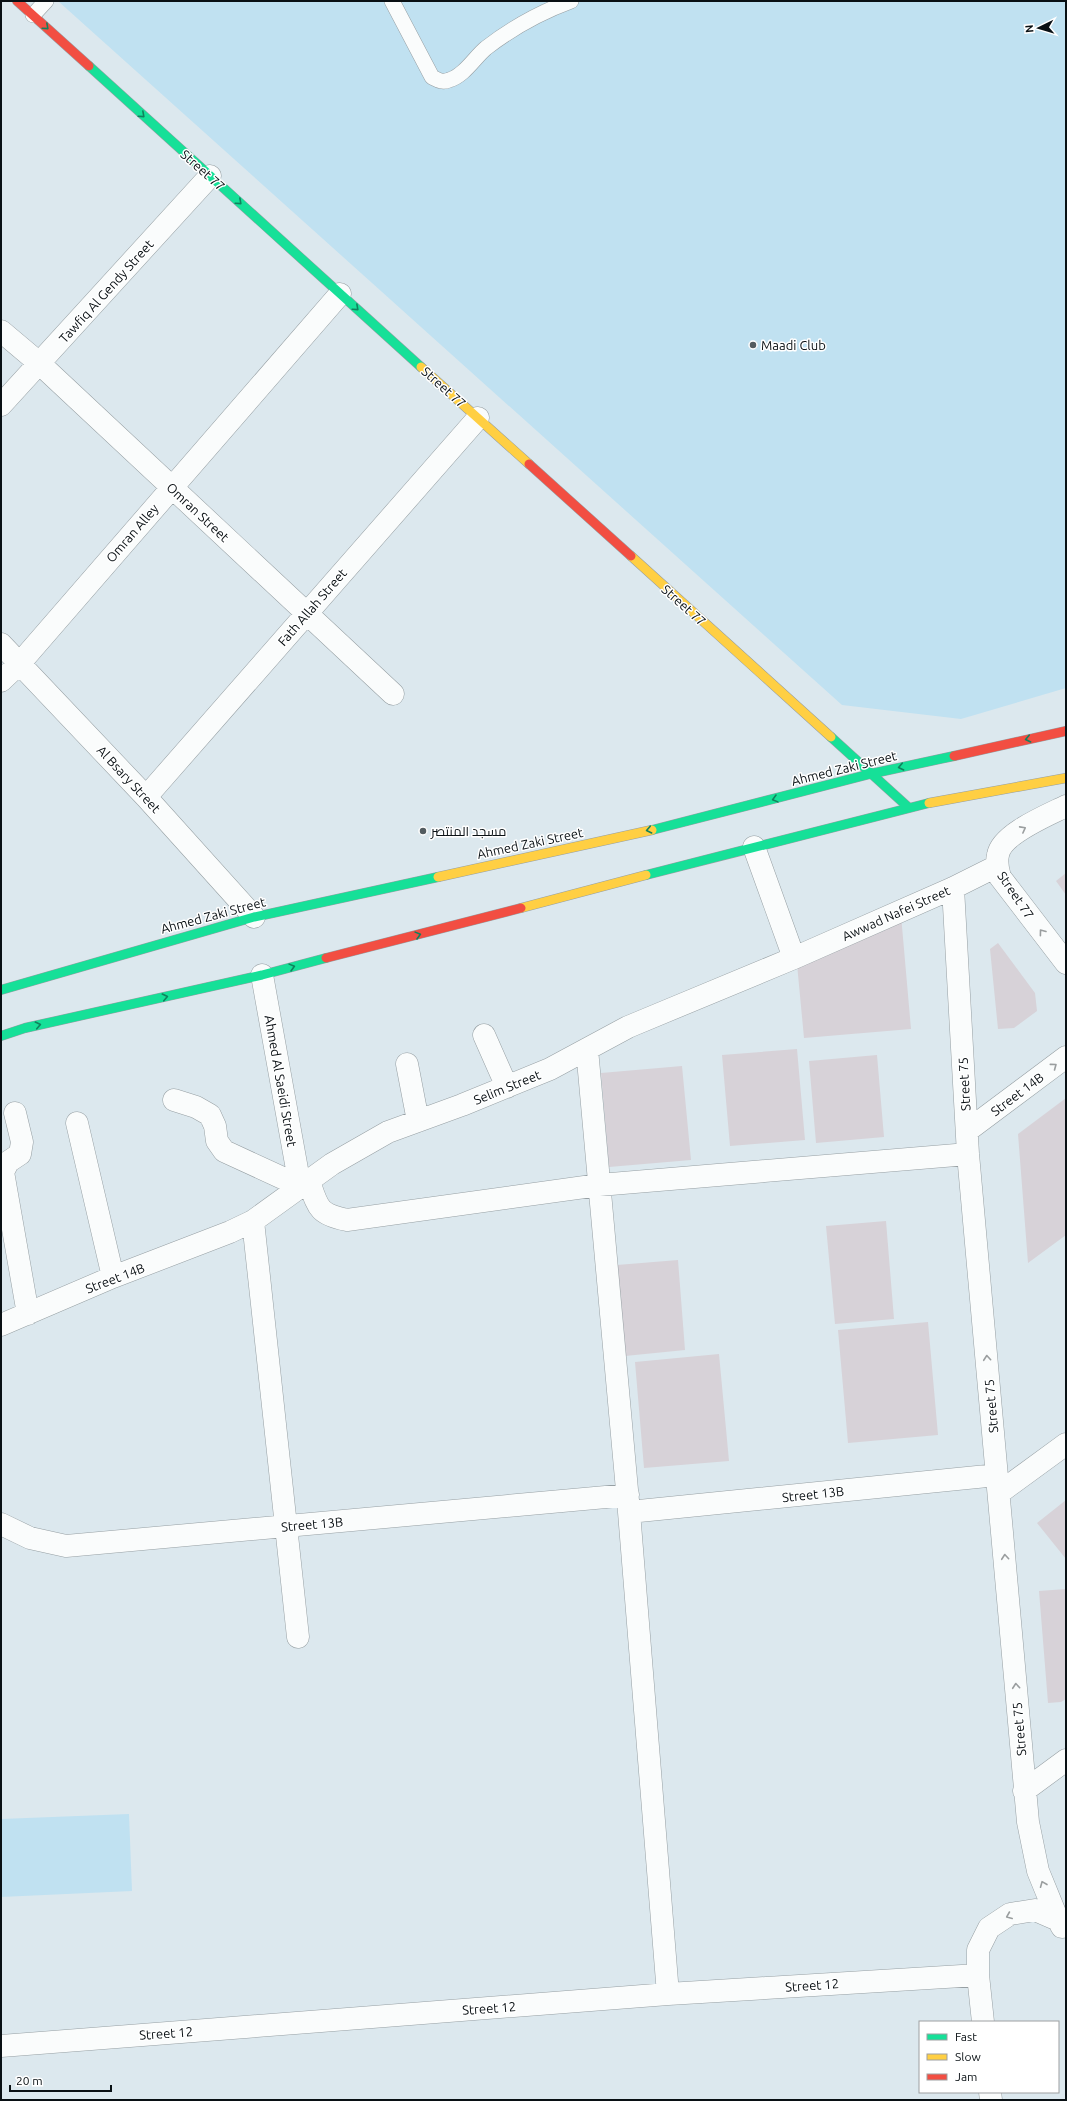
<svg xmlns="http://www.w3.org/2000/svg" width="1067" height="2101" viewBox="0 0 1067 2101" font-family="Ubuntu,Cairo,sans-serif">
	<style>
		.green { fill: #c0e1f1 }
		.building { fill: #d7d2d8 }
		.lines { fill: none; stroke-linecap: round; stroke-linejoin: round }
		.lane-casing { stroke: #969fa3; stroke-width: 16 }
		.street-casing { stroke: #969fa3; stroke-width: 23 }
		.fast-casing { stroke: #969fa3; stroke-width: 10 }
		.slow-casing { stroke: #969fa3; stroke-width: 10 }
		.jam-casing { stroke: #969fa3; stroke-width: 10 }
		.lane { stroke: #fafcfc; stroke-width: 15 }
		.street { stroke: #fafcfc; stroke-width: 22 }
		.fast { stroke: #16e098; stroke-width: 9 }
		.slow { stroke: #ffcf43; stroke-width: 9 }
		.jam { stroke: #f24e42; stroke-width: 9 }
		.oneway { stroke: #10825d }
		.oneway2 { stroke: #9a9e9f }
		.poi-dot { fill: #535c60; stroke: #fff; stroke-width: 1.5 }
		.labels { text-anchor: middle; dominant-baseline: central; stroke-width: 3; stroke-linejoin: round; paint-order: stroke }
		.street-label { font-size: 13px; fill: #091014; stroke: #fff }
		.poi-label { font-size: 13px; fill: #091014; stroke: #fff; text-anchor: start }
	</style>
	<rect width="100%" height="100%" fill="#dce8ee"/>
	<!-- green -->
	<path class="green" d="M58,1H1066V688L961,719L842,705Z
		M129,1814L132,1891L1,1897V1819Z"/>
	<!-- building -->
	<path class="building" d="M1066,873V895L1056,881Z
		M901,915L911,1029L804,1038L797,964Z
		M998,943L1035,993L1037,1011L1014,1028L998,1029L990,949Z
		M797,1049L805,1140L730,1146L722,1055Z
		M877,1055L884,1137L816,1143L809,1061Z
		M682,1066L691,1160L609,1167L601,1073Z
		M1066,1098V1235L1028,1263L1018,1134Z
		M886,1221L894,1319L835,1324L826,1226Z
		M678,1260L685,1350L625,1356L617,1265Z
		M928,1322L938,1435L848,1443L838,1330Z
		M719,1354L729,1461L644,1468L635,1362Z
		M1066,1500V1559L1037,1523Z
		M1066,1589V1699L1061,1702L1048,1703L1039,1591Z"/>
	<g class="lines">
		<!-- lane casing -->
		<g class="lane-casing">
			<path id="lane" d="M392,1L432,77C438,80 442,83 449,80C464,76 475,57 486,48C512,28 541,12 571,1
				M33,15L46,1"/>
		</g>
		<!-- street casing -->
		<g class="street-casing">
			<path id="street" d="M1,331L39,363L393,694
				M1,405L210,176
				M1,644L146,797L254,917
				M1,681L20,663L340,294
				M146,797L478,418
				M1066,806C1048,815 1001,834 998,855C996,863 998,869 1000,877L1066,963
				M754,847L794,958
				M953,888L968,1154L1028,1822L1038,1871L1058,1920L1066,1923
				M262,975L300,1186
				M484,1035L507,1087
				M587,1049L629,1512L668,1994
				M407,1064L418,1121
				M174,1100L196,1107L210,1115L215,1126L217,1141L224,1151L300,1186
				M15,1113L22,1142L20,1154L8,1162L3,1172L28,1314
				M77,1123L113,1277
				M967,1131L1066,1057
				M309,1181C318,1208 318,1214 347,1220L599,1185L968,1154
				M253,1221L298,1637
				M1,1325L113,1277L230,1232L253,1221L332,1164L388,1132L462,1105L550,1069L628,1027L794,958L953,888L997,866
				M999,1493L1066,1444
				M629,1512L997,1475
				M1,1524L30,1538L66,1546L628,1495
				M1024,1791L1066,1760
				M983,2022L978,1975V1950L989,1928L1010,1914L1035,1910L1058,1920L1062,1927
				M1,2046L668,1994L978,1975
				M990,2092L991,2100"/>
		</g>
		<!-- fast casing -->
		<g class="fast-casing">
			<path id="fast" d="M89,66L421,367
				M831,737L908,807
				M652,830L870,774L954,756
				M646,875L929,803
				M1,990L254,917L438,877
				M1,1036L25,1028L262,975L326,958"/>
		</g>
		<!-- slow casing -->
		<g class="slow-casing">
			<path id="slow" d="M421,367L529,464
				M631,556L831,737
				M929,803L1066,778
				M438,877L652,830
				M521,908L646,875"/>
		</g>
		<!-- jam casing -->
		<g class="jam-casing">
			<path id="jam" d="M17,1L89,66
				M529,464L631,556
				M954,756L1066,731
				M326,958L521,908"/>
		</g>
		<!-- lane -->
		<use href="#lane" class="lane"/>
		<!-- street -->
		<use href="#street" class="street"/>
		<!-- fast -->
		<use href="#fast" class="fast"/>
		<!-- slow -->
		<use href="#slow" class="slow"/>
		<!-- jam -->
		<use href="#jam" class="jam"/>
	</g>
	<!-- one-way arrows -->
	<defs><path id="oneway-chevron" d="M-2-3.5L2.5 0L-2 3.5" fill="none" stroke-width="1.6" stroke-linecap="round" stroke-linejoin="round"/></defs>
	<g class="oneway">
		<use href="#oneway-chevron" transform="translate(46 27) rotate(42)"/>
		<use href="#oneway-chevron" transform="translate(142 115) rotate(42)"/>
		<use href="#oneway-chevron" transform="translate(239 202) rotate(42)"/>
		<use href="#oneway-chevron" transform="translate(356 308) rotate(42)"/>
		<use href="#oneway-chevron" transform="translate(1028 739) rotate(168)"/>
		<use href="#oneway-chevron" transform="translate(901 767) rotate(168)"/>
		<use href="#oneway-chevron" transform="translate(775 799) rotate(165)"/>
		<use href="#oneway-chevron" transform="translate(649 830) rotate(168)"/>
		<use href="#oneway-chevron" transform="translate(418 935) rotate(-15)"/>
		<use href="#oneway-chevron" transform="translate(292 967) rotate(-15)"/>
		<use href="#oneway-chevron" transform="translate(165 997) rotate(-12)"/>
		<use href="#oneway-chevron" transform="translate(38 1025) rotate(-12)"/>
	</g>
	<g class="oneway2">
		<use href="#oneway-chevron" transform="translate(1023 829) rotate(-28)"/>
		<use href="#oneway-chevron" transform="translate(1042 932) rotate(-127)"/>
		<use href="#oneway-chevron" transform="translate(1054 1066) rotate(-37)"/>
		<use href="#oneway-chevron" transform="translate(987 1358) rotate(-95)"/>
		<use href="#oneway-chevron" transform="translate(1005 1557) rotate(-95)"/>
		<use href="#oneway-chevron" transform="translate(1016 1686) rotate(-95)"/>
		<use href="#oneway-chevron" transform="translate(1043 1884) rotate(-112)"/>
		<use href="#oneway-chevron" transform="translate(1009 1916) rotate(157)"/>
	</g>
	<!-- markers -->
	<g class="poi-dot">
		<circle cx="753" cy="345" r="4"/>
		<circle cx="423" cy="831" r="4"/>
	</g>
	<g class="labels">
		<!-- street labels -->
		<g class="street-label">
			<text transform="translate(203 170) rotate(42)">Street 77</text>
			<text transform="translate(106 291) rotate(-48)">Tawfiq Al Gendy Street</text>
			<text transform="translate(444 387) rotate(42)">Street 77</text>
			<text transform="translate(198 512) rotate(43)">Omran Street</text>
			<text transform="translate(132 533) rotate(-49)">Omran Alley</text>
			<text transform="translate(684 605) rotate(42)">Street 77</text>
			<text transform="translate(312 607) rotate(-49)">Fath Allah Street</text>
			<text transform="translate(844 768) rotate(-14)">Ahmed Zaki Street</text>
			<text transform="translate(129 779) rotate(47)">Al Bsary Street</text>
			<text transform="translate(530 843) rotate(-12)">Ahmed Zaki Street</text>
			<text transform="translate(1016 895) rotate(56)">Street 77</text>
			<text transform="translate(896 913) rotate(-24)">Awwad Nafei Street</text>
			<text transform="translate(213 915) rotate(-15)">Ahmed Zaki Street</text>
			<text transform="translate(281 1081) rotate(80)">Ahmed Al Saeidi Street</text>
			<text transform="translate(964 1084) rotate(-93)">Street 75</text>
			<text transform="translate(507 1087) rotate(-22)">Selim Street</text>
			<text transform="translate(1017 1094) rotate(-37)">Street 14B</text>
			<text transform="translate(115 1278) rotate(-21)">Street 14B</text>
			<text transform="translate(991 1406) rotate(-95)">Street 75</text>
			<text transform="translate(813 1494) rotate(-6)">Street 13B</text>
			<text transform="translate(312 1524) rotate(-5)">Street 13B</text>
			<text transform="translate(1019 1729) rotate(-95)">Street 75</text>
			<text transform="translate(812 1985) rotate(-4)">Street 12</text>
			<text transform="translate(489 2008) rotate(-4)">Street 12</text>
			<text transform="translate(166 2033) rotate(-4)">Street 12</text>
		</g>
		<!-- poi labels -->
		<g class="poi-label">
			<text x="761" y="345">Maadi Club</text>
			<text x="431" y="831">مسجد المنتصر</text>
		</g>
	</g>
	<!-- border -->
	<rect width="1067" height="2101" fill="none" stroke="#091014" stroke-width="4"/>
	<!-- legend -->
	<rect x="919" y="2021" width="140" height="72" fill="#ffffff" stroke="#9d9fa1"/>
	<rect x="927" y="2034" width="20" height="6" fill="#16e098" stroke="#9d9fa1"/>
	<text x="955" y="2041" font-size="12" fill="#091014">Fast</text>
	<rect x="927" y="2054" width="20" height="6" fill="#ffcf43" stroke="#9d9fa1"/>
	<text x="955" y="2061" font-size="12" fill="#091014">Slow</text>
	<rect x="927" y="2074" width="20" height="6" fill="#f24e42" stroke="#9d9fa1"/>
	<text x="955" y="2081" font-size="12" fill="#091014">Jam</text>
	<!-- north arrow -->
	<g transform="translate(1039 28) rotate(265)" stroke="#ffffff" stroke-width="3" paint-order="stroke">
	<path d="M0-3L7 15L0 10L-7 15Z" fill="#091014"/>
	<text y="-6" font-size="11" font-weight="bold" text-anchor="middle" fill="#091014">N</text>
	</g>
	<!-- scale -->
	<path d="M10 2085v6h101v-6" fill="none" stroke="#091014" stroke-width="2"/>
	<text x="16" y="2085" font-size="12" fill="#091014" stroke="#ffffff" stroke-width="3" paint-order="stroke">20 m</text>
</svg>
